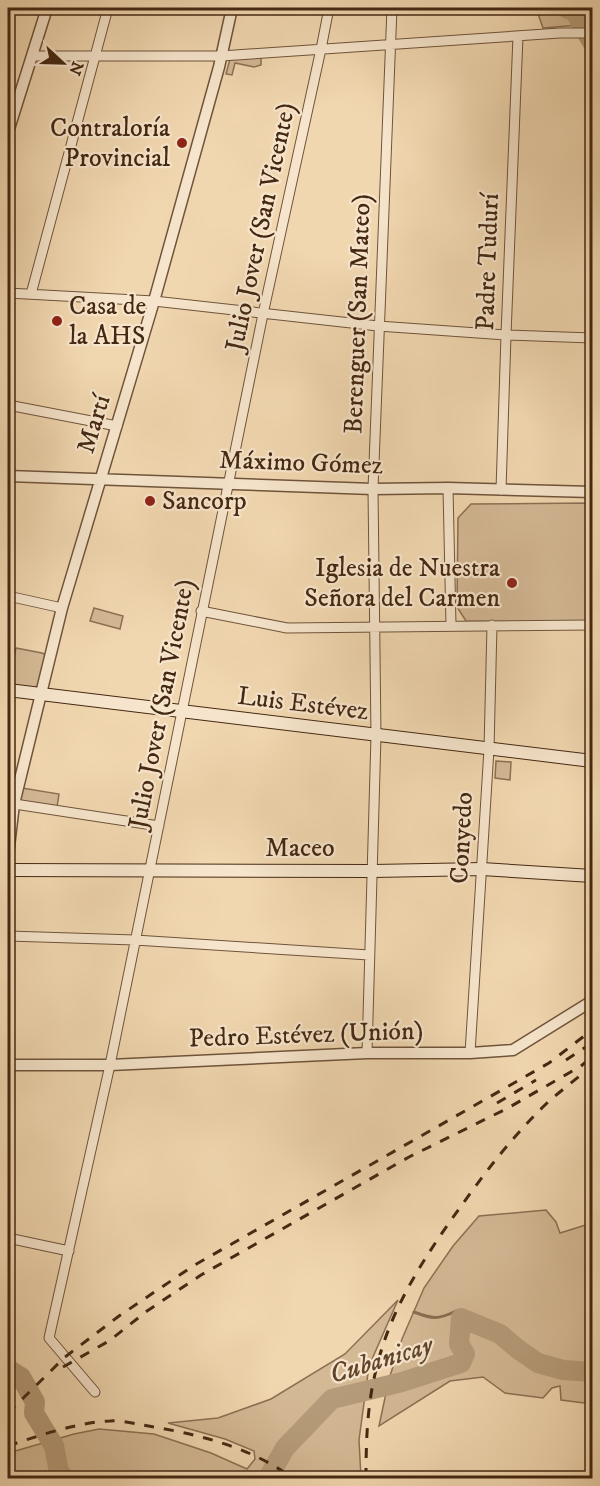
<svg xmlns="http://www.w3.org/2000/svg" width="600" height="1486" viewBox="0 0 600 1486" font-family="'IM FELL DW Pica',serif">
	<style>
		.green { fill: #d4b995; stroke: #8c7054; stroke-width: 1.5 }
		.lines { fill: none; stroke-linecap: round; stroke-linejoin: round }
		.stream { stroke: #886e50; stroke-width: 3 }
		.river { stroke: #b69c7a; stroke-width: 20 }
		.minor-casing { stroke: #6f543a; stroke-width: 11 }
		.tertiary-casing { stroke: #6f543a; stroke-width: 13 }
		.secondary-casing { stroke: #442812; stroke-width: 14 }
		.minor { stroke: #f6e5cc; stroke-width: 9 }
		.tertiary { stroke: #f6e5cc; stroke-width: 10 }
		.secondary { stroke: #f6e5cc; stroke-width: 12 }
		.rail { stroke: #442812; stroke-width: 3; stroke-dasharray: 10 10; stroke-linecap: butt }
		.poi-dot { fill: #8f2418; stroke: #f6e5cc; stroke-width: 2 }
		.labels { text-anchor: middle; dominant-baseline: central; stroke-width: 4.5; stroke-linejoin: round; paint-order: stroke }
		.poi-label { font-size: 26px; fill: #442812; stroke: #f6e5cc; text-anchor: end }
		.street-label { font-size: 26px; fill: #442812; stroke: #f6e5cc }
		.water-label { font-size: 27px; font-style: italic; fill: #60452c; stroke: #f6e5cc }
	</style>
	<rect width="100%" height="100%" fill="#f1d7b0"/>
	<filter id="stains"><feTurbulence type="fractalNoise" baseFrequency=".00333" numOctaves="4"/><feColorMatrix values="0 0 0 0 .2 0 0 0 0 .09 0 0 0 0 .02 0 0 0 .5 -.17"/></filter>
	<radialGradient id="worn" r=".72"><stop offset=".6" stop-color="#630" stop-opacity="0"/><stop offset="1" stop-color="#630" stop-opacity=".3"/></radialGradient>
	<!-- green -->
	<path class="green" d="M536,8H592V24L543,28Z
		M261,57V65L254,67L235,63L232,75L226,74L230,59Z
		M592,503V623L466,621L457,607L458,518L471,504Z
		M94,608L123,616L120,629L90,621Z
		M16,648L42,653L46,655L36,691L13,687L8,681Z
		M496,761L511,762L510,780L495,778Z
		M22,788L59,794L57,807L20,802Z
		M546,1210L556,1222L560,1233L592,1223V1404L561,1400L560,1386L552,1388L543,1398L505,1393L483,1377L450,1381L379,1426L389,1379L402,1339L424,1288L453,1246L479,1216Z
		M398,1300L369,1366L359,1440L361,1478H302L280,1474L277,1478H8V1453L74,1434L99,1429L154,1434L211,1453L247,1469L255,1459L254,1451L225,1439L168,1423L218,1418L271,1399L345,1354Z"/>
	<g class="lines">
		<!-- stream -->
		<path class="stream" d="M573,8L575,12
			M414,1312C432,1319 438,1320 456,1311L461,1318"/>
		<!-- river -->
		<path class="river" d="M566,8L575,12L592,42
			M8,1369L21,1377L35,1402L34,1413L54,1446L59,1472L65,1478
			M268,1478L285,1448L332,1399L402,1382L461,1363L465,1354L459,1344L461,1318L500,1334L519,1350L538,1363L563,1370L592,1372"/>
		<!-- minor casing -->
		<g class="minor-casing">
			<path id="minor" d="M32,56H221L560,33H592
				M8,293L154,301L378,326L506,335L592,338
				M31,294L108,8
				M8,405L117,426
				M448,488L451,625
				M501,490L506,335L518,36
				M8,596L62,608
				M201,611L287,628L592,625
				M8,803L159,826
				M8,936L135,940L369,955
				M367,1053L376,736L373,489L392,8
				M470,1053L489,749L492,625
				M8,1238L69,1251
				M95,1392L49,1338L110,1065L263,314L321,49L329,8"/>
		</g>
		<!-- tertiary casing -->
		<g class="tertiary-casing">
			<path id="tertiary" d="M8,132L47,8
				M8,476L373,489L448,488L592,492
				M8,855L14,804L62,608L154,301L219,67L232,8
				M8,1065H110L367,1053H470L513,1050L592,1001"/>
		</g>
		<!-- secondary casing -->
		<g class="secondary-casing">
			<path id="secondary" d="M8,690L592,761
				M8,870L373,871L482,869L592,876"/>
		</g>
		<!-- minor -->
		<use href="#minor" class="minor"/>
		<!-- tertiary -->
		<use href="#tertiary" class="tertiary"/>
		<!-- secondary -->
		<use href="#secondary" class="secondary"/>
		<!-- rail -->
		<path class="rail" d="M566,1060L592,1043
			M497,1103L536,1080
			M63,1367L109,1341L147,1311L201,1275L409,1157L508,1108L581,1066L592,1057
			M8,1413L65,1357L119,1316L193,1266L549,1063L592,1030
			M8,1446C37,1436 79,1422 110,1421C120,1420 132,1423 142,1425C193,1433 250,1446 292,1478
			M366,1478C366,1442 367,1406 376,1370C390,1308 427,1253 464,1202C489,1167 515,1134 546,1104C559,1092 574,1081 588,1069"/>
	</g>
	<!-- markers -->
	<g class="poi-dot">
		<circle cx="182" cy="143" r="6"/>
		<circle cx="57" cy="321" r="6"/>
		<circle cx="150" cy="501" r="6"/>
		<circle cx="512" cy="583" r="6"/>
	</g>
	<g class="labels">
		<!-- poi labels -->
		<g class="poi-label">
			<text x="170" y="128">Contraloría<tspan x="170" dy="30">Provincial</tspan></text>
			<text x="69" y="306" text-anchor="start">Casa de<tspan x="69" dy="30">la AHS</tspan></text>
			<text x="162" y="501" text-anchor="start">Sancorp</text>
			<text x="500" y="568">Iglesia de Nuestra<tspan x="500" dy="30">Señora del Carmen</tspan></text>
		</g>
		<!-- street labels -->
		<g class="street-label">
			<text transform="translate(261 227) rotate(-78)">Julio Jover (San Vicente)</text>
			<text transform="translate(488 262) rotate(-88)">Padre Tudurí</text>
			<text transform="translate(358 314) rotate(-88)">Berenguer (San Mateo)</text>
			<text transform="translate(94 424) rotate(-73)">Martí</text>
			<text transform="translate(301 463) rotate(2)">Máximo Gómez</text>
			<text transform="translate(162 704) rotate(-79)">Julio Jover (San Vicente)</text>
			<text transform="translate(303 704) rotate(7)">Luis Estévez</text>
			<text transform="translate(462 838) rotate(-87)">Conyedo</text>
			<text x="300" y="848">Maceo</text>
			<text transform="translate(306 1035) rotate(-2)">Pedro Estévez (Unión)</text>
		</g>
		<!-- water labels -->
		<g class="water-label">
			<text transform="translate(381 1360) rotate(-17)">Cubanicay</text>
		</g>
	</g>
	<!-- margin -->
	<rect width="600" height="1486" fill="none" stroke="#f1d7b0" stroke-width="30"/>
	<rect x="9" y="9" width="582" height="1468" fill="none" stroke="#442812" stroke-width="3"/>
	<rect x="15" y="15" width="570" height="1456" fill="none" stroke="#442812" stroke-width="1.5"/>
	<!-- north arrow -->
	<g transform="translate(63 63) rotate(112)" stroke="#f6e5cc" stroke-width="4.5" paint-order="stroke">
	<path d="M0-4.5L10 22L0 15L-10 22Z" fill="#442812"/>
	<text y="-9" font-size="16" font-weight="bold" text-anchor="middle" fill="#442812">N</text>
	</g>
	<rect width="100%" height="100%" filter="url(#stains)"/>
	<rect width="100%" height="100%" fill="url(#worn)"/>
</svg>
